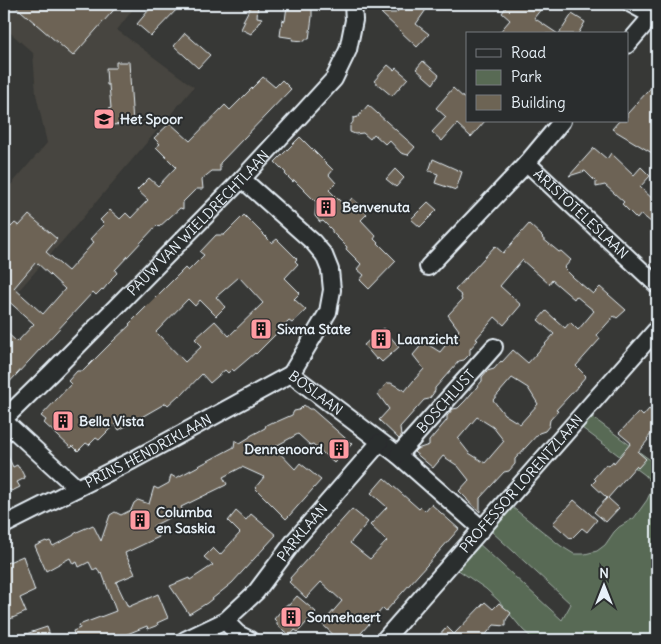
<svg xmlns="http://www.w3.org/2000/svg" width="661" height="644" viewBox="0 0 661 644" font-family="Delius,sans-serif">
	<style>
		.built { fill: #47453f }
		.green { fill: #586a54; stroke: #a0aea6 }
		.building { fill: #6d6454; stroke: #e8f1f8; fill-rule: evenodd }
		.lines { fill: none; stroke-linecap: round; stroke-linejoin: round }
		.minor-casing { stroke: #e8f1f8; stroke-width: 20 }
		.minor { stroke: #2a2d2e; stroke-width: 16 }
		.labels { text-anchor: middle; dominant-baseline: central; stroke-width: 4; stroke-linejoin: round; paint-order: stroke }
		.poi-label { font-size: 14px; font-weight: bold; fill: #e8f1f8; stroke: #2a2d2e; text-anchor: start }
		.street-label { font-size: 14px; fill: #e8f1f8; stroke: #2a2d2e }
	</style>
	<rect width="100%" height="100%" fill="#373836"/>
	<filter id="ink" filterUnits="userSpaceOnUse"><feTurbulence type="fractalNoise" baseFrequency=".02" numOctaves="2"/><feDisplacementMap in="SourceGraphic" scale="10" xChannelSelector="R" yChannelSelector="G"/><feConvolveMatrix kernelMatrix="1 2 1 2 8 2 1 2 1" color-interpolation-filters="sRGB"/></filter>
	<g filter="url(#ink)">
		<!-- built -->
		<path class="built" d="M4,4H137L117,30L194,87L80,221L4,307V193L47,143L36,94L33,53L4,27Z"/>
		<!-- green -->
		<path class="green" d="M592,417L657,465V640H533L532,638L523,630L499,601L486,589L454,567L477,542L562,620L571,604L491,531L512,507L561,546L574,554H585L597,551L605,545L614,532L619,527L634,518L647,500L652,489L651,482L645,475L582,428Z"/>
		<!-- building -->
		<path class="building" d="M13,4H119L73,56Z
			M154,4H182L151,36L137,24Z
			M252,4H258L257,17L262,18L251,34L241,29L245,21H243Z
			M404,4H430L416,24L429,34L417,47L381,13H396Z
			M508,4H545L534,18L558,34H498L510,20L502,13Z
			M296,5L308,6V8H312V17L309,39H305V41L292,40L293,38L280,36L282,20L285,21L287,6L296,7Z
			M572,14L585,22L578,34H559Z
			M185,33L210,55L198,68L174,46Z
			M423,61L439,75L433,84L416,69Z
			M116,62H129L133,124L109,125L108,109L111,108L109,85H107L106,68H116Z
			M388,65L394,70L396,68L408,78L392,96L374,81Z
			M263,77L275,87L282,80L291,89L220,163V171H212L202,179L203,189H196L183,202V209L180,208L159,227L157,225L115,270L117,273L111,279L112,280L107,285L103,290L102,289L96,295L93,292L4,388V330L17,342L34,324L5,298L4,299V221L11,227L15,223L19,226L29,215L57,239L46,252L68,271L94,242L90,239L104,224L100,220L110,210L120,219L126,213L131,218L148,200L137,190L149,178L158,186L176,167L156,147L160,144L154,138L170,123L190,141L225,105L230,110ZM36,262L65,289L43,314L14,288Z
			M657,81V156L612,129L619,121H627V114Z
			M453,88L467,101V121H485L471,137L457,124L442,141L432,132L446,117L436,108Z
			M368,105L415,147L408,155L401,153L389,140L385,144L374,134L370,139L363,133L355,134L350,132V126L353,122V118L358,117Z
			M300,137L333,170L329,175L336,183L329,190L345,206L352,198L361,206L360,207L367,214L361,220L376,236L374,239L396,261L369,289L360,280L364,275L357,269L361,264L346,249L347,247L332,232V230L323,221L320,222L315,216L316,202L294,180L293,182L285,174L286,173L275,162Z
			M594,148L607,159L611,153L634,175L641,167L650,176L640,187L657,203V227L641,214L637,219L622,204L624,202L605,185L596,187V182L585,171L569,176Z
			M433,159L462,172L456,190L435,183L438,174L429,171Z
			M395,169L404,178L396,187L386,179Z
			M428,202L437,210L420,227L411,219Z
			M244,215L272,243L277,239L297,259L295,261L298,264L285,278L300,293L294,299L306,310L292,323L289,321L256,354L255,353L234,371L232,369L228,373L225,370L210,383L202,374L180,397L179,395L168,405L166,403L119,430L115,424L99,440L96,438L89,445L86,443L78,451L73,446L71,448L44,423L46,420L41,416L71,384L68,381L77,371H83L114,340L130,325L129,324L185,268L188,271L204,255L200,252L216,235H224ZM239,277L263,303L229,336L215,321L195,339L202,346L185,362L156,332L188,299L195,306L200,300L216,316L225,307L216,297Z
			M529,224L543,237L542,238L559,252L561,251L571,260L564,268L574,278L593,294L600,287L626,310L617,318L614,316L597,335L600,339L576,366L586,376L580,383H581L556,410L558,411L550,420L549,426L545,431L539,433L515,459V464L509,471L504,472L480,498V512L467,500V499L459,491L469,480L458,466L443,456L433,468L414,452L417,449L429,445V441L447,420V416L453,409L458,408L465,401L482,381V377L487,371L494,369L501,361L502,362L513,350L528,363L554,334L538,320L546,311L565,328L570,322L578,330L594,311L576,296L574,299L552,280L549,284L522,260L500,286L521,305L504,325L495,317L476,339L478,340L470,349V354L464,360L459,361L435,388V391L430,398L429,399L424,400L400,427L401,437L399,439L379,420L389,409L378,394L387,383H391L405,391L414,380L424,369L413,355L424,342L440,352L449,341L459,330L448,315L462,300L461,298L462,296L455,290L495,246L503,253ZM512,378L528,388L538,404L520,424L504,414L493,400ZM477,417L493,427L504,441L485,463L469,453L458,439Z
			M383,328L399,347L382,362L378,358L377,360L364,345Z
			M304,405L309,409H312L352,444L334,463L313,444L310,445L298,434L274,447L295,469L300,463L321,480L289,516L286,519L255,488L264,477L242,467L223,477L227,484L226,485L181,507L183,511L153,526L159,537L125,553L135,574L116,582L128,607L158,594L168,618L157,623L158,625L148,629L147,626L120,637L122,640H76L73,631L80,628L79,625L116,611L102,573L100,574L97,568L93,570L89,562L79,567L77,562L73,564L70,558L46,571L35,546L46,541L47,542L50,541L53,546L74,535V534L79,531L93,525L101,541L110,515L115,512L121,515L131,510L134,503L138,500L149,504L154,487L158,489L169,483L171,475L176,478L234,447L235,440L240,443L250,437V436L265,428L266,425L272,422L274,423L292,415L294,411L299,410Z
			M649,409L657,416V427L647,439L648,440L638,452L646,459L638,468L636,466L608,498L619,508L606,522L594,512L607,498L592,484L596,480L594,478L606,464L609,466L613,461L614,463L631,443L619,433L639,412L643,416Z
			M4,448L13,467L17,465L19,468H20L25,478L17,482L20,487L12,491L4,487Z
			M384,478L419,509L421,507L425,511L431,504L459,529L386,611L383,608L355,640H339L322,624L342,601L321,582L306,598L289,582L291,580L290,578L352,509L368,522L350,543L370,559L387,541L370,525L387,507L371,493Z
			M574,500L597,520L587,532L582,528L571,539L553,523Z
			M236,511L246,520L251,514L276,535L232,583L207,603L189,614L170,586L189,578L190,580L213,565L204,557L213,548L220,555L240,533L228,521Z
			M23,556L35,591L20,598L26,612L8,620L4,611V564Z
			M297,596L316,612L298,632L295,630L290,636L277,625V622L274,619L286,605H289Z
			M485,602L493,609L499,603L511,613L506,620V626L494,625L481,640H435L447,627L454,634Z
			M47,627L52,640H14V638Z"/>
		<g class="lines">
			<!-- minor casing -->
			<g class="minor-casing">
				<g id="minor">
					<path d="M631,4L657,18"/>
					<path d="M627,45L657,10"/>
					<path id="s1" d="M527,163L657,285"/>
					<path d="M242,179L313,242L324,255L330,270L332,290L328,312L291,374"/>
					<path d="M428,267L527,163L562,121"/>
					<path id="s2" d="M291,374L398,455L482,529"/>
					<path id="s3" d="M4,419L52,372L242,179L334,79L348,50L354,20L353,4"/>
					<path d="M4,421L77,488"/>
					<path id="s4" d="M398,455L494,347"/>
					<path id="s5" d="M4,525L133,460L291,374"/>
					<path d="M225,621L238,634L250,640"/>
					<path id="s6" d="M185,640L225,621L256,592L295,540L380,442"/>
					<path id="s7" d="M384,640L657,329"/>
				</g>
			</g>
			<!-- minor -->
			<use href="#minor" class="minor"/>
		</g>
	</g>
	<!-- icons -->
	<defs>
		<g id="school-square" transform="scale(1.125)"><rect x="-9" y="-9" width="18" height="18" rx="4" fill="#ff9aa2" stroke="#2a2d2e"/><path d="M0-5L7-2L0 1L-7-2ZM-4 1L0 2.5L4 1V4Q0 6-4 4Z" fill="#111"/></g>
		<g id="building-square" transform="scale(1.125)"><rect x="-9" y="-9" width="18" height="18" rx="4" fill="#ff9aa2" stroke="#2a2d2e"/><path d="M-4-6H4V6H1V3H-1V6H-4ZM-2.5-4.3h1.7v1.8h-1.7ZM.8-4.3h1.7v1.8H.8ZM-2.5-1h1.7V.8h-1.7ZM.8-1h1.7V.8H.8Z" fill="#111"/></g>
	</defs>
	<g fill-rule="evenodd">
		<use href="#school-square" x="104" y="119"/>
		<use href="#building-square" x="326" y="207"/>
		<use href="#building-square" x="261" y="329"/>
		<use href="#building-square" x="381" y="339"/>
		<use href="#building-square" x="63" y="421"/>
		<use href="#building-square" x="339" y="449"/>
		<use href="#building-square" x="140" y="520"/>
		<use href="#building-square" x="291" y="617"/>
	</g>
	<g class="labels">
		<!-- poi labels -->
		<g class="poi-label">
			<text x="120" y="119">Het Spoor</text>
			<text x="342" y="207">Benvenuta</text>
			<text x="277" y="329">Sixma State</text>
			<text x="397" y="339">Laanzicht</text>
			<text x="79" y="421">Bella Vista</text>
			<text x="323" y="449" text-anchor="end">Dennenoord</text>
			<text x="156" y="512">Columba<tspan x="156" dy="16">en Saskia</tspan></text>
			<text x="307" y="617">Sonnehaert</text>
		</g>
		<!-- street labels -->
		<g class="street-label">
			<text stroke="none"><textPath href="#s1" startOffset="74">ARISTOTELESLAAN</textPath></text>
			<text stroke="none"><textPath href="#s3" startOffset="276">PAUW VAN WIELDRECHTLAAN</textPath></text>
			<text stroke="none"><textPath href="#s2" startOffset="31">BOSLAAN</textPath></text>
			<text stroke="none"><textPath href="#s4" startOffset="72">BOSCHLUST</textPath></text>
			<text stroke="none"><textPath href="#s5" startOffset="162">PRINS HENDRIKLAAN</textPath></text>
			<text stroke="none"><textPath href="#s7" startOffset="208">PROFESSOR LORENTZLAAN</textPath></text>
			<text stroke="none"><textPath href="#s6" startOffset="162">PARKLAAN</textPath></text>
		</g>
	</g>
	<!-- margin -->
	<rect width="661" height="644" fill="none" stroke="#2a2d2e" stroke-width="20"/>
	<rect x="10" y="10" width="641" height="624" fill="none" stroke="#e8f1f8" stroke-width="2" filter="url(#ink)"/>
	<!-- legend -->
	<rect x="466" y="32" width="162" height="90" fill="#2a2d2e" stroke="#767b7f"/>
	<rect x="476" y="49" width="25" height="8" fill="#2a2d2e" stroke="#767b7f"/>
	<text x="511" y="58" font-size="15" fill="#e8f1f8">Road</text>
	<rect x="476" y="70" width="25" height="15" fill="#586a54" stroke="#767b7f"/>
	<text x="511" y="82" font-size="15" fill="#e8f1f8">Park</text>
	<rect x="476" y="95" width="25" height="15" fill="#6d6454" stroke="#767b7f"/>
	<text x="511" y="108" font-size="15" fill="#e8f1f8">Building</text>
	<!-- north arrow -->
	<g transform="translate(604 586)" stroke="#2a2d2e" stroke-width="4" paint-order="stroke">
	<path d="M0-4L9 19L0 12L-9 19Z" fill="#e8f1f8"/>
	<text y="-8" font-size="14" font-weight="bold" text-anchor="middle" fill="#e8f1f8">N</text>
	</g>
</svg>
